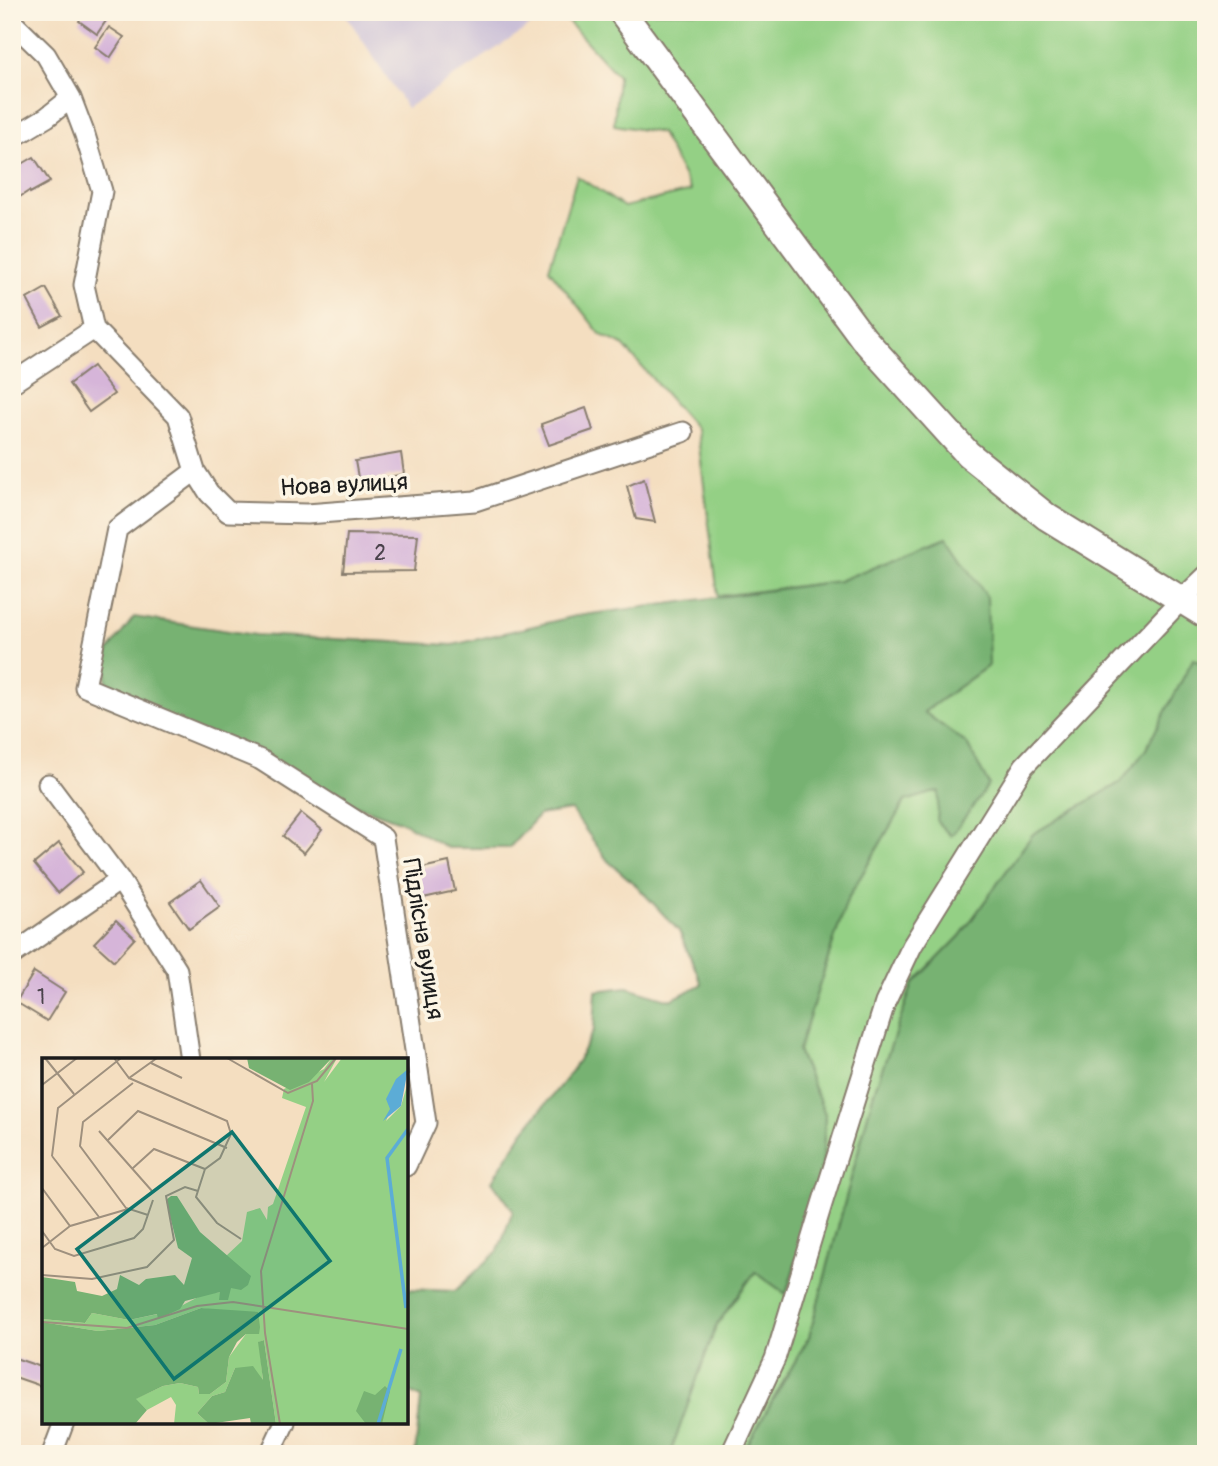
<svg xmlns="http://www.w3.org/2000/svg" width="1218" height="1466" viewBox="0 0 1218 1466" font-family="Pangolin,sans-serif">
	<style>
		.industrial { fill: #cabfd7 }
		.green { fill: #94d085; stroke: #587650; stroke-width: 2 }
		.forest { fill: #77b272; stroke: #4a6747; stroke-width: 2 }
		.building { fill: #d6b5d9 }
		.lines { fill: none; stroke-linecap: round; stroke-linejoin: round }
		.street-casing { stroke: #887d6e; stroke-width: 23 }
		.secondary-casing { stroke: #887d6e; stroke-width: 30 }
		.street { stroke: #fff; stroke-width: 19 }
		.secondary { stroke: #fff; stroke-width: 26 }
		.labels { text-anchor: middle; dominant-baseline: central; stroke-width: 7; stroke-linejoin: round; paint-order: stroke }
		.number-label { font-size: 21px; fill: #4a424b }
		.street-label { font-size: 24px; fill: #1c1c1c; stroke: #fcf5e5 }
		.inset-river { fill: none; stroke: #5cacd6; stroke-width: 3.5 }
		.inset-road { fill: none; stroke: #9e907e; stroke-width: 2 }
		.view { fill: #0f766e; fill-opacity: 0.15; stroke: #0f766e; stroke-width: 3.5 }
		.inset-edge { fill: none; stroke: #1c1c1c; stroke-width: 3.5 }
	</style>
	<rect width="100%" height="100%" fill="#fcf5e5"/>
	<filter id="ink" filterUnits="userSpaceOnUse"><feTurbulence type="fractalNoise" baseFrequency=".0143" numOctaves="2"/><feDisplacementMap in="SourceGraphic" scale="14" xChannelSelector="R" yChannelSelector="G"/><feConvolveMatrix kernelMatrix="1 2 1 2 8 2 1 2 1" color-interpolation-filters="sRGB"/></filter>
	<filter id="wash" filterUnits="userSpaceOnUse"><feTurbulence type="fractalNoise" baseFrequency=".00686" numOctaves="4" result="noise"/><feDisplacementMap in="SourceGraphic" scale="28" xChannelSelector="R" yChannelSelector="G"/><feGaussianBlur stdDeviation="1.57" result="paint"/><feColorMatrix in="noise" values="0 0 0 0 0 0 0 0 0 0 0 0 0 0 0 0 0 1.4 0 .05"/><feComposite in="paint" operator="in"/></filter>
	<g filter="url(#wash)">
		<rect width="100%" height="100%" fill="#f4dec0"/>
		<!-- industrial -->
		<path class="industrial" d="M344,12H551L407,108Z"/>
		<!-- green -->
		<path class="green" d="M559,12H1206V666L1193,660L1145,751L1121,782L1033,834L960,936L913,984L874,1092L809,1337L742,1454H670L716,1326L755,1272L786,1294L822,1178L825,1114L798,1051L847,900L905,801L939,790L967,744L924,712L989,665L947,537L839,581L718,596L697,430L623,345L601,335L549,269L577,176L624,207L691,191L661,133L614,125L618,76Z"/>
		<!-- forest -->
		<path class="forest" d="M947,537L987,597L989,665L924,712L967,744L989,785L951,836L937,822L939,791L905,801L847,900L798,1051L825,1114L822,1178L786,1294L755,1272L716,1326L670,1454H415L421,1398L406,1390V1289L455,1291L498,1251L513,1210L492,1181L523,1132L572,1071L594,1030L596,991L627,987L671,1000L702,984L679,931L637,886L608,861L571,810L539,815L509,848H448L400,821L335,798L106,704L107,653L134,617L256,635L453,645L576,616L839,581Z
			M1193,659L1206,666V1454H742L809,1337L874,1092L913,984L960,936L1033,834L1121,782L1145,751Z"/>
		<g id="blocks">
			<!-- building -->
			<path class="building" d="M85,12H112L97,34L79,21Z
				M109,27L124,37L110,58L95,47Z
				M34,157L50,182L30,193L29,191L12,202V170Z
				M46,288L62,316L42,327L27,299Z
				M93,366L114,394L89,412L69,384Z
				M586,408L593,430L549,445L541,424Z
				M401,453L404,474L359,483L355,461Z
				M644,479L655,522L636,519L627,486Z
				M347,534L418,535L414,571L343,572Z
				M301,813L322,830L304,853L283,836Z
				M59,843L83,872L58,893L34,864Z
				M449,862L455,891L423,898L417,869Z
				M201,880L220,907L189,929L170,902Z
				M116,920L135,938L114,961L94,943Z
				M34,972L65,992L47,1021L16,1002Z
				M12,1357L44,1368V1387L12,1376Z"/>
		</g>
	</g>
	<g filter="url(#ink)">
		<use href="#blocks" fill-opacity="0" stroke="#887d6e" stroke-width="2"/>
		<g class="lines">
			<!-- street casing -->
			<g class="street-casing">
				<path id="street" d="M12,22L46,55L71,98L85,135L102,191L84,285L94,329L12,383
					M12,138L47,117L71,98
					M94,329L178,416L195,471L209,493L228,512L307,514L475,501L683,432
					M195,471L117,529L85,687L261,760L383,838L426,1123L406,1166
					M48,784L120,880L177,970L190,1060
					M12,955L120,880
					M52,1454L64,1422
					M270,1454L285,1422
					M731,1454L775,1359L822,1204L885,1003L912,946L1024,766L1181,600L1206,576"/>
			</g>
			<!-- secondary casing -->
			<g class="secondary-casing">
				<path id="secondary" d="M622,12L863,338L968,454L1047,517L1206,615"/>
			</g>
			<!-- street -->
			<use href="#street" class="street"/>
			<!-- secondary -->
			<use href="#secondary" class="secondary"/>
		</g>
	</g>
	<g class="labels">
		<!-- number labels -->
		<g class="number-label">
			<text x="380" y="553">2</text>
			<text x="41" y="997">1</text>
		</g>
		<!-- street labels -->
		<g class="street-label">
			<text transform="translate(344 485) rotate(-3)">Нова вулиця</text>
			<text transform="translate(423 939) rotate(81)">Підлісна вулиця</text>
		</g>
	</g>
	<!-- overview -->
	<g transform="translate(42 1058)">
		<rect width="366" height="366" fill="#f4dec0"/>
		<path d="M290,0H295L282,24L300,0H366V11L344,63L359,48L366,24V366H234L222,282L217,284L221,323L193,310L183,334L170,338L155,355L167,366H132L134,347L129,339L105,352L93,341L121,328L138,325L156,329L157,336H168L184,324L187,299L204,276L202,256L159,250L113,267L56,273L0,264V261L43,265L50,255L87,262L116,256V260L162,236L178,234L181,237L178,242L188,229L196,210L184,198L200,183L205,154L218,150L225,162L226,149L231,146L264,49L240,40L242,31L282,11Z" fill="#94d085"/>
		<path d="M205,0H290L267,24L248,32L207,10ZM129,138H135L158,174L209,218L206,227L199,232L189,230L186,242H177L178,234L143,243L138,251L116,261L115,256L87,262L50,255L43,265L0,261V219L33,224L35,233L60,238L75,231L78,217L97,227L104,221L133,217L142,227L150,200L136,190L124,142ZM159,250L216,254L218,269L217,276H204L195,284L187,299L184,324L168,336H157L156,329L138,325L121,328L94,341L105,352L93,366H0V264L56,273L85,270L113,267ZM222,282L234,366H209L208,360L167,366L155,355L170,338L183,334L193,310L211,308L221,322L216,284ZM343,328L348,333L340,366H324L314,353L322,333L333,337Z" fill="#77b272"/>
		<path d="M366,11L359,48L341,63L348,51L344,41L354,21Z" fill="#5cacd6"/>
		<path class="inset-river" d="M364,250L345,100L366,71M336,366L359,291"/>
		<path class="inset-road" d="M3,0L32,36M72,0L87,20L115,0M185,0L246,35L275,23L294,0M109,5L140,20M87,20L185,63L189,76L178,100L163,111L112,91L91,110M91,25L41,64L38,88L84,150L106,157M0,27L35,0M57,73L110,133M66,82L96,53L185,90M10,98L16,50L79,0M10,98L57,159M163,111L154,139L175,165L199,181M0,130L28,168L86,151M0,173L13,191L32,198L92,180L101,171L111,142M0,190L28,168M0,217L50,221L105,209L132,182L124,138L143,129L156,133M0,264L85,270L155,248L191,244L366,271M238,366L223,275L219,213L271,43L270,26"/>
		<path class="view" d="M190,74L288,203L132,321L35,191Z"/>
		<rect width="366" height="366" class="inset-edge"/>
	</g>
	<!-- margin -->
	<rect width="1218" height="1466" fill="none" stroke="#fcf5e5" stroke-width="42"/>
</svg>
